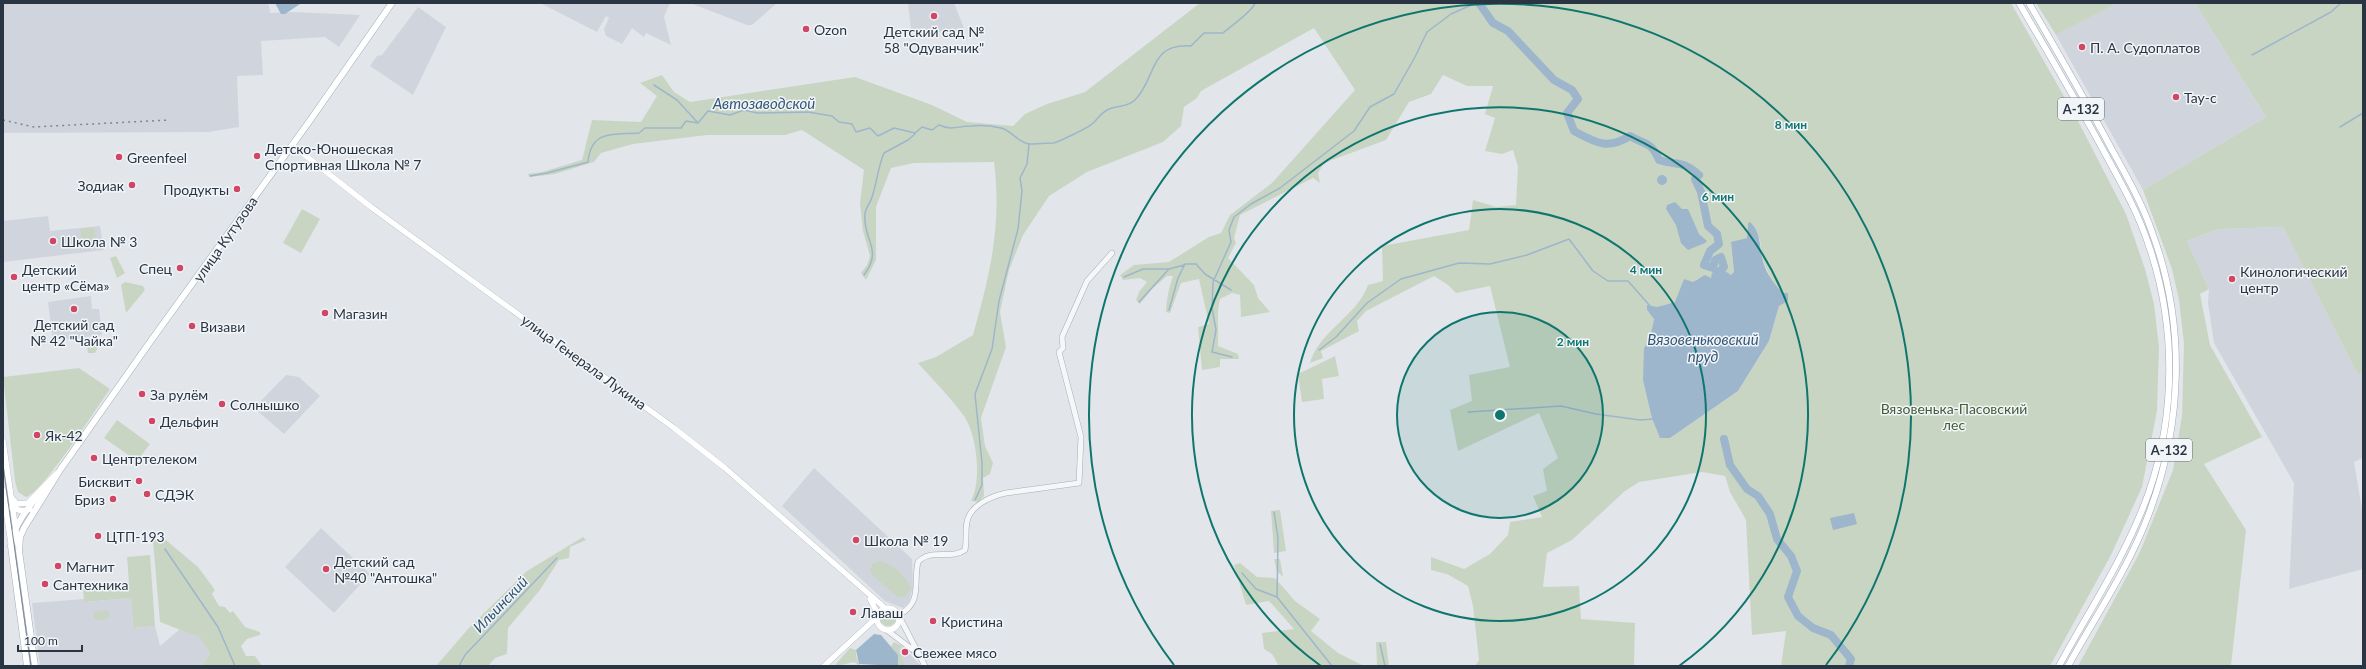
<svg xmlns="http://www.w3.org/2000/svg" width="2366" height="669" viewBox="0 0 2366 669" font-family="Lato,sans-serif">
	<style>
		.built { fill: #d0d5dd }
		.green { fill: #c9d5c3; fill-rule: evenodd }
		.water { fill: #9db6cb }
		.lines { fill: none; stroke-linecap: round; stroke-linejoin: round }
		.stream { stroke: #9db6cb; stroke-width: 1.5 }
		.river { stroke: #9db6cb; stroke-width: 8 }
		.tertiary-casing { stroke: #a7adb5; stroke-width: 6 }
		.secondary-casing { stroke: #a7adb5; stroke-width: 6 }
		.primary-casing { stroke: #a1abb7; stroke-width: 7 }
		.tertiary { stroke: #f5f7f9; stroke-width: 5 }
		.secondary { stroke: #fff; stroke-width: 5.5 }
		.primary { stroke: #fff; stroke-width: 6 }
		.tram { stroke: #7b8794; stroke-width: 1 }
		.rail { stroke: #7b8794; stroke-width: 1.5; stroke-dasharray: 2 4; stroke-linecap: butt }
		.ring { fill: none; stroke: #0f766e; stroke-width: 2 }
		.poi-dot { fill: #d04765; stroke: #f2f5f8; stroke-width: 1.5 }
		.labels { text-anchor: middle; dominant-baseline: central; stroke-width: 3; stroke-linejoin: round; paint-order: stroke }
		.shield { fill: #f2f5f8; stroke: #666f79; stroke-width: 1 }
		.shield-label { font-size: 13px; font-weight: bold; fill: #2a3543 }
		.poi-label { font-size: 14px; fill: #2a3543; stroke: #f2f5f8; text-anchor: start }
		.street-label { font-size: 14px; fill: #2a3543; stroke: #f2f5f8 }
		.park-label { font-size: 14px; fill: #415f37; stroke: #f2f5f8 }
		.water-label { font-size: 15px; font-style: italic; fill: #335678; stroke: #f2f5f8 }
		.centre { fill: #0f766e; stroke: #f2f5f8; stroke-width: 2 }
		.ring-label { font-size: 12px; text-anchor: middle; font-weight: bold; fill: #0f766e; stroke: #f2f5f8; stroke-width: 3; stroke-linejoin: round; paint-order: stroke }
	</style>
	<rect width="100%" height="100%" fill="#e2e6eb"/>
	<!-- built -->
	<path class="built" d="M3,3H266L269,5L270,13L292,12L360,15L339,47L325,37L261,41L263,75L237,76L239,127L208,132L3,133Z
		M540,3H670L664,17L671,45L646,33L644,37L632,28L622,44L606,36L604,29L609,18L606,16L597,32Z
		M690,3H777L752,25H747Z
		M908,3H954L964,28L938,32L911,29Z
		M2118,3H2195L2266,117L2143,190L2056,35Z
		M418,7L446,27L413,95L370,66L377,56L382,55Z
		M48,216L50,231L100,226L104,250L3,262V221Z
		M2283,227L2358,375L2363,372V458L2354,462L2363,515V569L2289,589L2294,483L2214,343L2208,303L2209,289L2187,241L2218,229Z
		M91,296L92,309H99L102,335L53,341L48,302Z
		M286,375L299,377L320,396L284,434L254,408Z
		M814,468L912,559L913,588L909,602L903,608L885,601L782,506Z
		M321,528L370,574L334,613L285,567Z
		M131,598L133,628L155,626L160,646L180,629L199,637L210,653L202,666H40L32,603L84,599V602Z
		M902,646L921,666H903L905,664L897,649Z"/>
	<!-- green -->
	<path class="green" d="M1200,3H2011L2078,121L2126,214L2145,269L2154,304L2159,347L2157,411L2142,487L2111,555L2050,666H1781L1786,631L1752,635L1746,520L1730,492L1725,476L1702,472L1639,482L1625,491L1572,540L1547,553L1543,587L1579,586L1581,619L1635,623L1634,666H1475L1479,660L1473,606L1468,586L1447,574L1431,570V557L1464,569L1490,554L1508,535L1510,522L1542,517L1533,496L1547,491L1543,469L1558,458L1539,413L1458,451L1450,410L1472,401L1469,375L1510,367L1490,286L1456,293L1448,285L1434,276L1366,311L1357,321L1359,331L1321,351L1323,358L1310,363C1319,331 1357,316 1368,285L1383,281L1382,246L1469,230L1473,200L1496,207L1516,205L1518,167L1513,150L1502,154L1485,151L1495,118L1485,114L1493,86H1467L1443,75L1431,94L1409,102L1386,140L1324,163L1318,173L1320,183L1313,178L1240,215L1234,238L1236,243L1228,258L1254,285L1258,298L1270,312L1241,317L1240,295L1232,293L1220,299C1216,314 1219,331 1218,346L1238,354L1239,359H1220V367L1202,370L1198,327L1209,324L1199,279L1181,283L1170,313L1166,312C1166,300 1169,288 1173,276H1167L1152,289L1140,304L1136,300L1139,292L1147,282L1140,278L1123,280L1120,275L1134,265L1169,262L1209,237L1221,233L1230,215L1272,183L1355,90L1314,28L1201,91L1197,98L1184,107L1181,126L1163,142L1087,172L1049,196L1023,235L1009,270L1000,312L1006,347L981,418L985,446L993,463L990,474L983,478L984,496L979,502L971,501C982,481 977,435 964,416C950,397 933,380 918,363L936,357L973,335C990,274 1002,226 994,162L914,163L891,168L876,207V260L866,280L861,273L867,265L870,256L863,231L860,203L864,170L802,130L785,135H707L633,144L601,153L594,162L555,174L531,177L527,174L542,172L582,160L592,120L641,122L657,96L640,83L662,75L674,92L690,102L855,77L932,105L967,122L1013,126L1025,114L1047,104L1085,92ZM1748,223L1760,240L1762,258L1772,282L1787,301L1779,306L1769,341L1738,391L1670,438L1644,348L1650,339L1654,318L1647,310L1675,302L1697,279L1731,276L1734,272L1731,243L1747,238Z
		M2036,3H2118L2056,35Z
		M2195,3H2363V372L2358,375L2283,227L2218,229L2187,241L2209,289L2200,294L2210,345L2262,437L2204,464L2246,530L2231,666H2078L2140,552L2173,470L2182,416L2184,344L2179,300L2172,269L2143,190L2266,117Z
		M302,209L320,219L301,253L283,243Z
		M94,227L97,247L82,249L80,229Z
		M116,256L125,273L117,278L110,258Z
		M125,282L143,286L145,290L126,313L121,285Z
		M102,340L95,353H88L87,347L90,343Z
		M1335,356L1339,376L1322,379L1324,399L1302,402L1298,374Z
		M79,368L110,389C97,407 42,494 26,497L18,492L15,481L3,377Z
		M117,420L150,444L137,461L104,438Z
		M1280,510L1286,551L1274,553L1271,511Z
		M161,536L198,567L215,590L212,594L219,606L225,607L230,613L233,611L245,627L260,632V635L247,639L241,646L246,656H255L262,666H202L210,653L199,637L160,622L153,541Z
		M583,537L586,540L570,547L569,558L559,560L540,590L508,628L507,654L495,658L488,666H436L468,629L527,571Z
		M150,555L155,626L133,628L131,598L84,602L83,586L129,583L127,557Z
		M1274,559H1280L1283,577L1277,571Z
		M879,561C890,562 908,577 911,588L906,596L898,597L872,575L870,569L873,563Z
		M1240,563L1257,577L1275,578L1295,601L1320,619L1311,631L1338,653L1364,666H1279L1272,654L1264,649L1262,633L1294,629L1269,601L1246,605L1234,565Z
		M106,610L110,613L108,619L97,620L93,617L95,611Z
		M880 618a8 8 0 1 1 16 0a8 8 0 1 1-16 0Z
		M894,642L902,646L898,649L905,664L903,666H898V656L891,646Z
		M1376,642H1386L1389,666H1377Z
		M850,648L856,650V656L860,666L854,662L837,666L836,664Z"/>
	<!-- water -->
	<path class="water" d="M275,3H299L300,4L285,14H281Z
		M1657 180a5 5 0 1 1 10 0a5 5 0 1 1-10 0Z
		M1675,202L1682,209H1688L1699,234L1707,241L1705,243L1688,250L1681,243L1676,225L1666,209L1667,205Z
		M1750,222C1761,232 1759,244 1762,257C1765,272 1773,283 1783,293H1788V301L1779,306L1769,341L1738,391L1670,438H1660L1652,418L1643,380L1644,348L1650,338L1654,319L1647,310V305L1657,307L1675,302L1684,279L1693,282L1705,275L1711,278L1712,273L1719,267L1731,275L1734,272L1731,242L1747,238L1748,223Z
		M1854,513L1857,524L1833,530L1830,518Z
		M874,634L881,635L898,655V666L859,664L856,650Z"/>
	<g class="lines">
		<!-- stream -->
		<path class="stream" d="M2252,55L2331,12L2341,3
			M654,85L677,100L698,123
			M2340,127L2363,113
			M530,176L547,173L588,162C591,129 614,135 639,133L645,128H681L686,121L698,123L708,111L730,115L744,110L757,113L808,112L832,116L839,122L852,124L856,132L870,128L878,136L894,128L915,133L922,127L932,130L939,125C953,131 957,126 971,126C980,125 992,126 1001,128C1011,130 1018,143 1030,144C1032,144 1052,143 1054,143C1060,141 1088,128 1092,124C1098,119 1100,114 1107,110C1116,105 1127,108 1135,100C1157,78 1148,43 1191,46L1204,33H1223C1231,26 1253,11 1255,3
			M864,275C884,249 862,239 865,214C865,209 871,202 872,197C877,182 878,167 884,153L908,140L915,134
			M1124,277L1143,269H1169L1184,265
			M1139,302L1168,270
			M1169,310L1178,278L1185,264H1196L1205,274L1231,290
			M1319,350L1336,337L1367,303L1401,279L1459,263L1490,264L1527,255L1569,239L1593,271L1608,281H1628L1651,307
			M1232,357L1212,352L1216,330L1212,308L1213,282L1231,242L1229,230L1234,217L1251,204L1280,188L1354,131L1370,107L1394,94L1415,57L1427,32L1451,14L1476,3
			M1468,412L1561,406L1596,414L1640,420L1653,419
			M975,500L982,485V463L975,394L992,349L999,301L1018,229L1022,191L1020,178L1027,164L1029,144
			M1274,512L1278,538L1277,597
			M165,549L218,627L235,666
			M1242,573L1256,589L1277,597L1332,666
			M1380,644L1385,666
			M459,666L465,655L557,558"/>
		<!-- river -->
		<path class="river" d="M1479,3L1493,23L1508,31L1554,80L1572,90L1578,99L1567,113L1574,131C1597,143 1607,150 1630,136C1645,145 1651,141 1659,160C1678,166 1683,160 1699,175L1695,179L1701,192L1708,226L1717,234L1719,244L1710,251L1704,265L1713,268L1715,260L1721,257L1724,267L1716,275L1718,277
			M1724,439L1730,465L1747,489L1758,496L1770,514L1777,539L1791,556L1797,571L1788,597L1798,616L1813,628L1831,635L1851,659L1849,666"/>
		<!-- tertiary casing -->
		<g class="tertiary-casing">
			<path id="tertiary" d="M899,615C923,602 913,583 918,562C931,548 951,560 965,550C967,541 965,531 967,522C970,505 992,496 1006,493L1079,483L1081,437L1059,352L1063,348L1062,337L1087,281L1112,253
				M900,618L925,666
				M888,631L917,653"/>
		</g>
		<!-- secondary casing -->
		<g class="secondary-casing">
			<path id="secondary" d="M292,145L371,207L674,428L725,468L885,608
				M3,441L18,545
				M3,490L11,543
				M12,498L17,504L28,503L57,473
				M11,508L23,511L30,509
				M870,599L878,614
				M877 619a11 11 0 1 1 22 0a11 11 0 1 1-22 0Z
				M824,666L877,617"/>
		</g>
		<!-- primary casing -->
		<g class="primary-casing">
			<path id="primary" d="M2019,3C2049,54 2079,105 2107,157C2123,186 2139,215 2149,246C2176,325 2176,413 2149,492C2127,554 2090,609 2059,666
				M2029,3C2057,51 2085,99 2111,148C2126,175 2142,203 2152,232C2186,324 2183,424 2148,516C2128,569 2095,617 2068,666
				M27,666L11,546C13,523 33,502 47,485
				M35,666L19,551L20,537L24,528L60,470L150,342L311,119L392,3"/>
		</g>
		<!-- tertiary -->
		<use href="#tertiary" class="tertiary"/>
		<!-- secondary -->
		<use href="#secondary" class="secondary"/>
		<!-- primary -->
		<use href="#primary" class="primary"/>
		<!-- tram -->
		<path class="tram" d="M3,465L31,666"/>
		<!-- rail -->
		<path class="rail" d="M3,120L34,127L169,120"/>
	</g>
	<!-- distance rings -->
	<circle cx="1500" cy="415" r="103" fill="#0f766e" fill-opacity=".12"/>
	<g class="ring">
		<circle cx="1500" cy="415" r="103"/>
		<circle cx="1500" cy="415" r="206"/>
		<path d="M1321 666A308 308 0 1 1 1679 666"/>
		<path d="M1174 665A411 411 0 1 1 1826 665"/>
	</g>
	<!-- markers -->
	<g class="poi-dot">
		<circle cx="934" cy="16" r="4"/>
		<circle cx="806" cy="29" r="4"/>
		<circle cx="2082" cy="47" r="4"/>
		<circle cx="2176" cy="97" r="4"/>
		<circle cx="257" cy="156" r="4"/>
		<circle cx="119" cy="157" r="4"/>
		<circle cx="132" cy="185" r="4"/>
		<circle cx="237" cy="189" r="4"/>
		<circle cx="53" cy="241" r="4"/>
		<circle cx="180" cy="268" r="4"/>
		<circle cx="14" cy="277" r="4"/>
		<circle cx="2232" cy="279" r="4"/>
		<circle cx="74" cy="309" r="4"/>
		<circle cx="325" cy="313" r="4"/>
		<circle cx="192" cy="326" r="4"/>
		<circle cx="142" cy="394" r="4"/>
		<circle cx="222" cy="404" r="4"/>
		<circle cx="152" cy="421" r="4"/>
		<circle cx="37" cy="435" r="4"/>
		<circle cx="94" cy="458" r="4"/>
		<circle cx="139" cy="481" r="4"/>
		<circle cx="147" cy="494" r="4"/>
		<circle cx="113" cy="499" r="4"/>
		<circle cx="98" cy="536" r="4"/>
		<circle cx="856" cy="540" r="4"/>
		<circle cx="58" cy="566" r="4"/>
		<circle cx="326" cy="569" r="4"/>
		<circle cx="45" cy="584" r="4"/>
		<circle cx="853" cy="612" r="4"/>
		<circle cx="933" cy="621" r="4"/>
		<circle cx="905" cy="652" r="4"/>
	</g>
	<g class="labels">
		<!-- shield labels -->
		<g class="shield">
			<rect x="2058" y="98" width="46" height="22" rx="3"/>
			<rect x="2146" y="439" width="46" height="22" rx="3"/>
		</g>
		<g class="shield-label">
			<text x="2081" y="109">А-132</text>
			<text x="2169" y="450">А-132</text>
		</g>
		<!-- poi labels -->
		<g class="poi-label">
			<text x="814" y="29">Ozon</text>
			<text x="934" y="31" text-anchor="middle">Детский сад №<tspan x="934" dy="16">58 "Одуванчик"</tspan></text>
			<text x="2090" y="47">П. А. Судоплатов</text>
			<text x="2184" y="97">Тау-с</text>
			<text x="265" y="148">Детско-Юношеская<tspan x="265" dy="16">Спортивная Школа № 7</tspan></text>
			<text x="127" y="157">Greenfeel</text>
			<text x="124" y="185" text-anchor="end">Зодиак</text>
			<text x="229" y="189" text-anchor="end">Продукты</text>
			<text x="61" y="241">Школа № 3</text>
			<text x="172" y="268" text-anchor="end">Спец</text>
			<text x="22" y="269">Детский<tspan x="22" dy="16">центр «Сёма»</tspan></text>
			<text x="2240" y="271">Кинологический<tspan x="2240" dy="16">центр</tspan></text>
			<text x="333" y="313">Магазин</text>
			<text x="74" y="324" text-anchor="middle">Детский сад<tspan x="74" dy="16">№ 42 "Чайка"</tspan></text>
			<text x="200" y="326">Визави</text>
			<text x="150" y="394">За рулём</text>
			<text x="230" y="404">Солнышко</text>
			<text x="160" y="421">Дельфин</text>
			<text x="45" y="435">Як-42</text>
			<text x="102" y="458">Центртелеком</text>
			<text x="131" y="481" text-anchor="end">Бисквит</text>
			<text x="155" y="494">СДЭК</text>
			<text x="105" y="499" text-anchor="end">Бриз</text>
			<text x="106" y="536">ЦТП-193</text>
			<text x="864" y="540">Школа № 19</text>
			<text x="334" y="561">Детский сад<tspan x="334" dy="16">№40 "Антошка"</tspan></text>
			<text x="66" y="566">Магнит</text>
			<text x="53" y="584">Сантехника</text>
			<text x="861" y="612">Лаваш</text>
			<text x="941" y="621">Кристина</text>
			<text x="913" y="652">Свежее мясо</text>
		</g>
		<!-- street labels -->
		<g class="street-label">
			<text transform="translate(225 239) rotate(-55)">улица Кутузова</text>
			<text transform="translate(584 362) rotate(36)">улица Генерала Лукина</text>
		</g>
		<!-- park labels -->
		<g class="park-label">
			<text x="1954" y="408">Вязовенька-Пасовский<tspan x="1954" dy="16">лес</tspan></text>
		</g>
		<!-- water labels -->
		<g class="water-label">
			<text x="764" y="103">Автозаводской</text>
			<text x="1703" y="339">Вязовеньковский<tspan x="1703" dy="17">пруд</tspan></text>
			<text transform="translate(500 604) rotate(-46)">Ильинский</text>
		</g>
	</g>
	<circle cx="1500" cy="415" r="6" class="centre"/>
	<g class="ring-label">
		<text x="1791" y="129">8 мин</text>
		<text x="1718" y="201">6 мин</text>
		<text x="1646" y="274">4 мин</text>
		<text x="1573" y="346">2 мин</text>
	</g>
	<!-- border -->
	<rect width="2366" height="669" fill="none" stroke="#2a3543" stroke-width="8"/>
	<!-- scale -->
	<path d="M18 645v6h64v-6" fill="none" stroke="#2a3543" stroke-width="2"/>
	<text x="24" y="645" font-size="12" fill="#2a3543" stroke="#f2f5f8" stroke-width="3" paint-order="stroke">100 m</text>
</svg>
